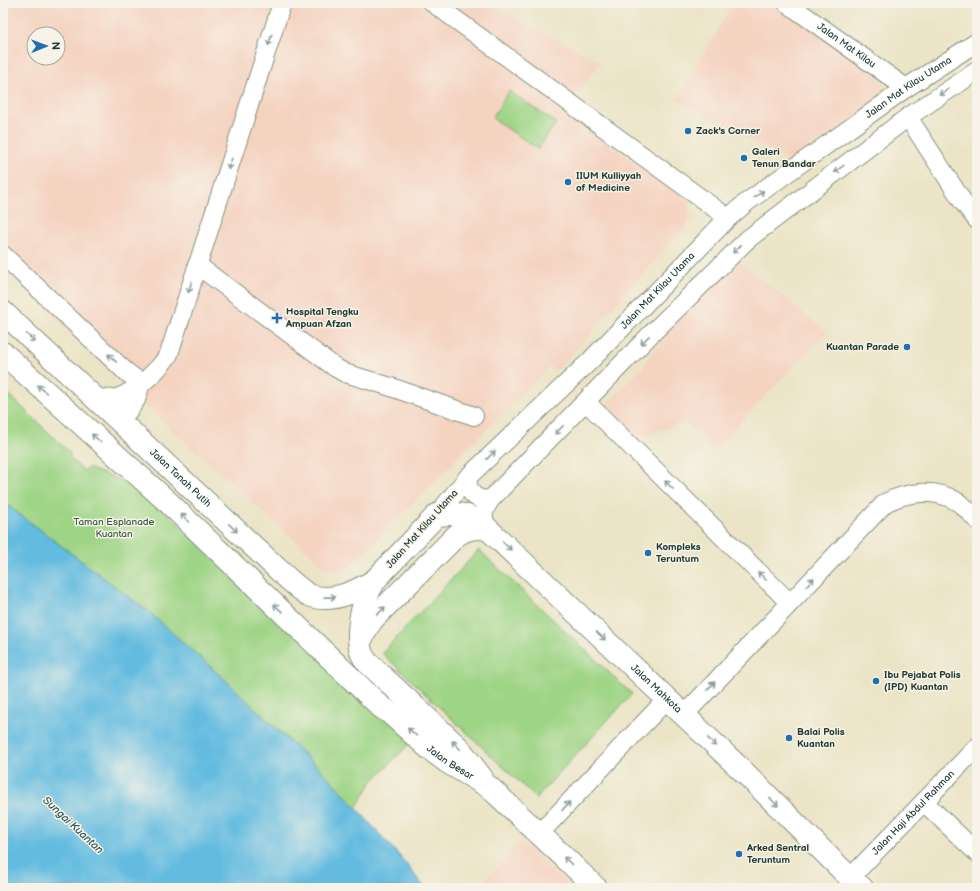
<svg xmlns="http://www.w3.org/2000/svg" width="980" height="891" viewBox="0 0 980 891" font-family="'Balsamiq Sans',sans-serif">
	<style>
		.built { fill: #f5d3c1; fill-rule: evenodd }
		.green { fill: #9ed485; stroke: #5e885c }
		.water { fill: #63bbe0; stroke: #417c8a }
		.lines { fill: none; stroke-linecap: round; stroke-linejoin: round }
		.minor-casing { stroke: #85907d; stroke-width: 20 }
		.highway-casing { stroke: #85907d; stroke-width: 24 }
		.minor { stroke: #fff; stroke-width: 18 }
		.highway { stroke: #fff; stroke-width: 22 }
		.oneway { stroke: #8f9e9a }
		.poi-dot { fill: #1f6fb2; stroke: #f7f3e8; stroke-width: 1.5 }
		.labels { text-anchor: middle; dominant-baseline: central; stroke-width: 3; stroke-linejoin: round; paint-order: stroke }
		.street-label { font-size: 10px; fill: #1f3d34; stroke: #f7f3e8 }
		.poi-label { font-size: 10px; font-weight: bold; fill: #1f3d34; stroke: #f7f3e8; text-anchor: start }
		.park-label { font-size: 10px; fill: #385b44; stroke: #f7f3e8 }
		.water-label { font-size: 11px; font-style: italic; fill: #305c5f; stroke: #f7f3e8 }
	</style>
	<rect width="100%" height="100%" fill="#f7f3e8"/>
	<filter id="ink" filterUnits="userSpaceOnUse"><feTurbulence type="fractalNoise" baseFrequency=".025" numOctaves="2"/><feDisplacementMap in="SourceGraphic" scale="8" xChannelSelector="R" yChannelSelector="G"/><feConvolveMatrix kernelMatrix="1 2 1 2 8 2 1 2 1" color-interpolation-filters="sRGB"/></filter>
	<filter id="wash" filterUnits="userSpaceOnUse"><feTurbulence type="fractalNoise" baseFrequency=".012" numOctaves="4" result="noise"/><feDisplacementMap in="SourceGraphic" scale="16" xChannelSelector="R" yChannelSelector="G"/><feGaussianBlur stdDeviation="0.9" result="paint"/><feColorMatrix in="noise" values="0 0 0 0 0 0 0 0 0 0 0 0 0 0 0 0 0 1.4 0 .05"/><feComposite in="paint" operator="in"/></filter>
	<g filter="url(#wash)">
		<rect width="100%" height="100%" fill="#ebe4c6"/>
		<!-- built -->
		<path class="built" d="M3,3H486L601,62L575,96L564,112L688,200L691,220L556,371L550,366L347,569H327L130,392L3,264ZM34,34H58V58H34Z
			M733,3H771L840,48L878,77L883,83L884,90L882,98L790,162L677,99Z
			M738,260L827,332L714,450L685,422L638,438L604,406L643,367L665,333Z
			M520,842L572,888H478Z"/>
		<!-- green -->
		<path class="green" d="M509,91L556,123L538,149L492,118Z
			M3,389L71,454L69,457L84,471L88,468L139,487L412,741L371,783L356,808L324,773L290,741L201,658L174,635L149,612L3,502Z
			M479,550L632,694L536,798L382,653Z"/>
		<!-- water -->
		<path class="water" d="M3,502L149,612L233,687L259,713L324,773L343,793L403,860L425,888H3Z"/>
	</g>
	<g filter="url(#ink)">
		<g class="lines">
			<!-- minor casing -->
			<g class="minor-casing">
				<g id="minor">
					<path d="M433,3L728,218"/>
					<path id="s1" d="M787,3L906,88"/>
					<path d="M908,117L963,202L977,220"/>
					<path d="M3,255L125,371L141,383"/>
					<path d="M197,265L336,368L345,373L391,387L474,416"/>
					<path d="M95,398C102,398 111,400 117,398C135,392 159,370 169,354L282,3"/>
					<path d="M586,402L790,603"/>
					<path d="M118,420L128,411L136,400L141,383"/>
					<path d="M468,477C466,492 476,502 491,499"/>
					<path id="s2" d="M437,515L468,477L590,361L728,218L747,202L797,166L906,88L977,42"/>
					<path d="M488,529C481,515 483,511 491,499L649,336L748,239L908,117L977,71"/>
					<path d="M684,715L885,503C906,492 934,488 956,501C964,505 971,514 977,520"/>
					<path d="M924,802L977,853"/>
					<path d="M539,834L667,699"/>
					<path id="s3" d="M850,878L977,747"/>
				</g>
			</g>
			<!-- highway casing -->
			<g class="highway-casing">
				<g id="highway">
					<path id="s4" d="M3,312L284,575C292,582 300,590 309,595C331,604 356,592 375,580L437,515C448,514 462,512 472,518C478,521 483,525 488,529L747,775L850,878L862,888"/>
					<path id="s5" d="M3,353L169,503L381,707L390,713L431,750L447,762L489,787L564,857L596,888"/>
					<path d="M375,580C371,587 368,593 365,600C360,615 356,639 362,654C363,657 365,659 367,662L459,748L482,778"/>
					<path d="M361,640L368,626L373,619L457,535C467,528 476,527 488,529"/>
				</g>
			</g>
			<!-- minor -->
			<use href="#minor" class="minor"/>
			<!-- highway -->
			<use href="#highway" class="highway"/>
		</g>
		<!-- one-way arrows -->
		<defs><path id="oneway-shaft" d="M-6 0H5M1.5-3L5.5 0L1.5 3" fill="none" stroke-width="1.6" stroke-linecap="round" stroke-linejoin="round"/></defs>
		<g class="oneway">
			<use href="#oneway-shaft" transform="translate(270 40) rotate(108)"/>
			<use href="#oneway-shaft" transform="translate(944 92) rotate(147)"/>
			<use href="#oneway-shaft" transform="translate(230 164) rotate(108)"/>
			<use href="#oneway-shaft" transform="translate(839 169) rotate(143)"/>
			<use href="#oneway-shaft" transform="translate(759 194) rotate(-36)"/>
			<use href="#oneway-shaft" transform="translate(737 249) rotate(136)"/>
			<use href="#oneway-shaft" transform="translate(190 287) rotate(108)"/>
			<use href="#oneway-shaft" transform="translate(31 338) rotate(43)"/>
			<use href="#oneway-shaft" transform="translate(645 340) rotate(134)"/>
			<use href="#oneway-shaft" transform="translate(112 358) rotate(-136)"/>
			<use href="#oneway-shaft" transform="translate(42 389) rotate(-138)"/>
			<use href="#oneway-shaft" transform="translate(559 430) rotate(134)"/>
			<use href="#oneway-shaft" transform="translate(96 438) rotate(-138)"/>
			<use href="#oneway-shaft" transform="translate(491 455) rotate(-44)"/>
			<use href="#oneway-shaft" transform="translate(669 485) rotate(-135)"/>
			<use href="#oneway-shaft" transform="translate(185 518) rotate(-136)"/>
			<use href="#oneway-shaft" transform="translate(233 528) rotate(43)"/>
			<use href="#oneway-shaft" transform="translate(507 546) rotate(44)"/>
			<use href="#oneway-shaft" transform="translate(762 576) rotate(-135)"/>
			<use href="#oneway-shaft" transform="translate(810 582) rotate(-47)"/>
			<use href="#oneway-shaft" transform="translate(330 597) rotate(-1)"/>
			<use href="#oneway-shaft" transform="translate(278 608) rotate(-137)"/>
			<use href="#oneway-shaft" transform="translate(381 611) rotate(-45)"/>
			<use href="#oneway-shaft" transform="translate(601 636) rotate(44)"/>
			<use href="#oneway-shaft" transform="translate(711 686) rotate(-46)"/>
			<use href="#oneway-shaft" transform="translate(412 732) rotate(-139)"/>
			<use href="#oneway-shaft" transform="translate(712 742) rotate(44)"/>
			<use href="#oneway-shaft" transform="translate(456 745) rotate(-134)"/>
			<use href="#oneway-shaft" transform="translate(774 802) rotate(45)"/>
			<use href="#oneway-shaft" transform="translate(566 806) rotate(-47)"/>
			<use href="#oneway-shaft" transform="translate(568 861) rotate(-136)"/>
		</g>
	</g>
	<!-- markers -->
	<g class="poi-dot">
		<circle cx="688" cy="131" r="4"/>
		<circle cx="744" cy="158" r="4"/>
		<circle cx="568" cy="182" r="4"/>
		<path d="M275 312h4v4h4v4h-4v4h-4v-4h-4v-4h4z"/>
		<circle cx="907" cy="347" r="4"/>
		<circle cx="648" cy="553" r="4"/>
		<circle cx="876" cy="681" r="4"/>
		<circle cx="789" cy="738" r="4"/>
		<circle cx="739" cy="854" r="4"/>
	</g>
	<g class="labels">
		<!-- street labels -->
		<g class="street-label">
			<text stroke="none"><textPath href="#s1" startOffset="73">Jalan Mat Kilau</textPath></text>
			<text stroke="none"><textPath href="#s2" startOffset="639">Jalan Mat Kilau Utama</textPath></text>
			<text stroke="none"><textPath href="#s2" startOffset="315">Jalan Mat Kilau Utama</textPath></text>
			<text stroke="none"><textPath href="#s4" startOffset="243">Jalan Tanah Putih</textPath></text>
			<text transform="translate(422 529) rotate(-48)">Jalan Mat Kilau Utama</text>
			<text stroke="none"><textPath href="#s4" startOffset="864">Jalan Mahkota</textPath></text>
			<text stroke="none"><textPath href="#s5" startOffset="607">Jalan Besar</textPath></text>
			<text stroke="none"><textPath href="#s3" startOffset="91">Jalan Haji Abdul Rahman</textPath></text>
		</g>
		<!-- poi labels -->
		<g class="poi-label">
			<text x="696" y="131">Zack's Corner</text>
			<text x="752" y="152">Galeri<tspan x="752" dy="12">Tenun Bandar</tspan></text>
			<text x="576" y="176">IIUM Kulliyyah<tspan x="576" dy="12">of Medicine</tspan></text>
			<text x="286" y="312">Hospital Tengku<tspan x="286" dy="12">Ampuan Afzan</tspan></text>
			<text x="899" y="347" text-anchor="end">Kuantan Parade</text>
			<text x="656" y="547">Kompleks<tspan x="656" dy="12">Teruntum</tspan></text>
			<text x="884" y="675">Ibu Pejabat Polis<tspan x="884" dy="12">(IPD) Kuantan</tspan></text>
			<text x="797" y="732">Balai Polis<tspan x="797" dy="12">Kuantan</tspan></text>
			<text x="747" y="848">Arked Sentral<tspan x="747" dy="12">Teruntum</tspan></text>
		</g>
		<!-- park labels -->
		<g class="park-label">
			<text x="114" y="522">Taman Esplanade<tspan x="114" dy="12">Kuantan</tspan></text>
		</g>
		<!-- water labels -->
		<g class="water-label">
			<text transform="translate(73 825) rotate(43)">Sungai Kuantan</text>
		</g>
	</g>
	<!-- margin -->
	<rect width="980" height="891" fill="none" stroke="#f7f3e8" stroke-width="16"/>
	<!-- north arrow -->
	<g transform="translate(46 46) rotate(89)"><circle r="19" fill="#f7f3e8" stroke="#a1aaa0"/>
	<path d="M0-3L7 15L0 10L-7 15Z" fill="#1f6fb2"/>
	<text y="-6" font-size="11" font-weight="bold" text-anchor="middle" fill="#1f3d34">N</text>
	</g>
</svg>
